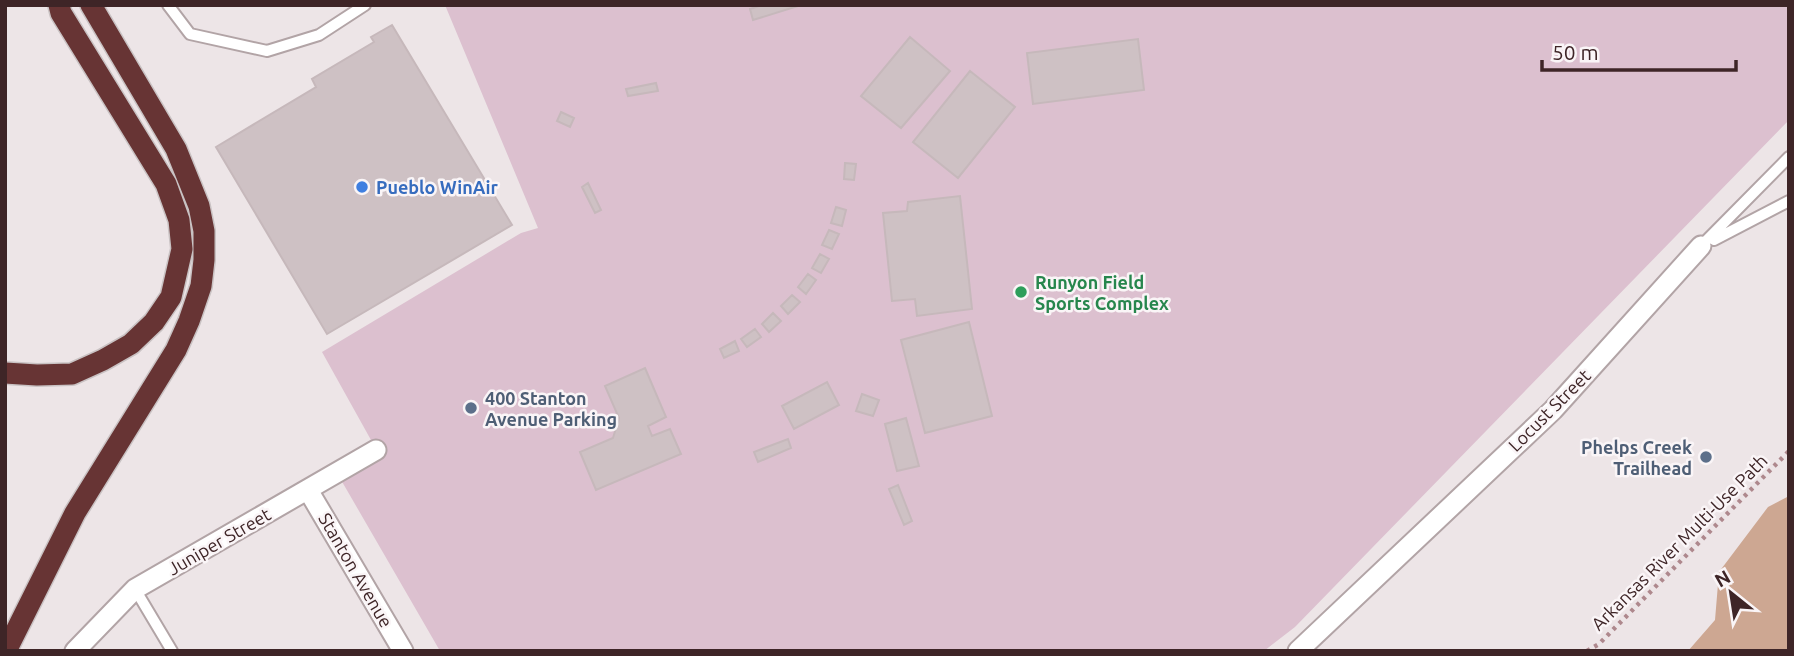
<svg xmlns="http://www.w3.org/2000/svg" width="1794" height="656" viewBox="0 0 1794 656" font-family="Ubuntu,sans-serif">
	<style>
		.green { fill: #dcc0cf }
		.water { fill: #cda792 }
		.building { fill: #cec1c4; stroke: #c6b8bb; stroke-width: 2 }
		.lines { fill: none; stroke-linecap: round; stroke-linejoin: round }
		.service-casing { stroke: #b2a4a6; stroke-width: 14 }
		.minor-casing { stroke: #b2a4a6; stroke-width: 23 }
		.motorway-casing { stroke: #c9c2c3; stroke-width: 24 }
		.path { stroke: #ae888d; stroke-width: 4.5; stroke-dasharray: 3.5 5; stroke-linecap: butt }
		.service { stroke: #fff; stroke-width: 10 }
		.minor { stroke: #fff; stroke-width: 19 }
		.motorway { stroke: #673434; stroke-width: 21 }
		.shop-dot { fill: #3f7fe0; stroke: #faf5f7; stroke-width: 2.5 }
		.leisure-dot { fill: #2e9e5b; stroke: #faf5f7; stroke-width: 2.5 }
		.service-dot { fill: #5c6f8a; stroke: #faf5f7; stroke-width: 2.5 }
		.labels { text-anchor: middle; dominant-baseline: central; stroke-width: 5; stroke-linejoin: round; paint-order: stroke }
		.shop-label { font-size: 18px; font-weight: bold; fill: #366cbe; stroke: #faf5f7; text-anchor: start }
		.leisure-label { font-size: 18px; font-weight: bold; fill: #27864d; stroke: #faf5f7; text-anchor: start }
		.service-label { font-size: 18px; font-weight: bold; fill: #4e5e75; stroke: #faf5f7; text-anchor: start }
		.street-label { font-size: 18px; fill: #3e2527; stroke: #faf5f7 }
	</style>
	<rect width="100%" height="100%" fill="#ede5e7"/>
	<!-- green -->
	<path class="green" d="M445,5H1789V120L1295,627L1264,651H440L337,473L376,449L322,352L521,233L538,228Z"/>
	<!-- water -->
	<path class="water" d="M1789,496V651H1688L1715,620L1719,572L1768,507Z"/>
	<!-- building -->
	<path class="building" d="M762,5H798V6L753,20L750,9Z
		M392,25L512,225L327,334L216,147L316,87L312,79L374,42L371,37Z
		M910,37L950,71L901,128L861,96Z
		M1138,39L1144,90L1033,104L1027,53Z
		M970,71L1015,107L958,178L913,142Z
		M656,83L658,91L628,96L626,89Z
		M561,112L574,118L570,127L557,121Z
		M845,163L856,164L854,180L844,179Z
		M588,183L601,210L595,213L582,187Z
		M960,196L972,309L917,316L915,299L892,301L883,213L907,211L908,202Z
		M836,207L846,210L842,226L831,223Z
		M829,230L839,234L832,249L822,245Z
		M820,254L829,259L821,273L812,268Z
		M808,274L816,280L806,294L798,287Z
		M792,295L800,302L788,314L781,306Z
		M773,313L781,321L769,332L762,324Z
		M969,322L992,416L925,433L901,340Z
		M755,329L761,337L747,347L741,339Z
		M735,341L739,351L724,358L720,349Z
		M645,368L666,417L648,426L652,436L670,429L681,454L596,490L580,452L613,438L619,418L605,386Z
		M827,382L839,405L794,429L782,406Z
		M862,394L879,400L873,416L856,411Z
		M906,418L919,466L897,471L885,424Z
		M788,439L791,448L758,462L754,452Z
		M898,485L912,521L904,525L889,489Z"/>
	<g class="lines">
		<!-- service casing -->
		<g class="service-casing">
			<path id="service" d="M168,5L190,34L267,51L319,35L365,5
				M1714,240L1789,201
				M1701,246L1789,157
				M135,589L172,651"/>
		</g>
		<!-- minor casing -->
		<g class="minor-casing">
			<path id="minor" d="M308,490L403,651
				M75,651L135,589L376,450
				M1298,651L1553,410L1701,246"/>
		</g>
		<!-- motorway casing -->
		<g class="motorway-casing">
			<path id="motorway" d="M5,373L37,375L72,374L103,360L131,344L154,322L171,297L182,249L179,220L166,184L61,13L59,5
				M6,651L75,513L176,350L189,321L201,286L204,260V231L199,206L176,149L91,5"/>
		</g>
		<!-- path -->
		<path class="path" d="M1587,651L1599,644L1789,451"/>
		<!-- service -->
		<use href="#service" class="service"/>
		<!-- minor -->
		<use href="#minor" class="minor"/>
		<!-- motorway -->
		<use href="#motorway" class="motorway"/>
	</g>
	<!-- markers -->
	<circle class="shop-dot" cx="362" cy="187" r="7"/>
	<circle class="leisure-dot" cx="1021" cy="292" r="7"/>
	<g class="service-dot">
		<circle cx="471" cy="408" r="7"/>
		<circle cx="1706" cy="457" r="7"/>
	</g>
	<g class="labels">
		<!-- shop labels -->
		<g class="shop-label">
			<text x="376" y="187">Pueblo WinAir</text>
		</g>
		<!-- leisure labels -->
		<g class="leisure-label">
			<text x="1035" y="282">Runyon Field<tspan x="1035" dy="21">Sports Complex</tspan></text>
		</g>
		<!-- service labels -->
		<g class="service-label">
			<text x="485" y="398">400 Stanton<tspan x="485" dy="21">Avenue Parking</tspan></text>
			<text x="1692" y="447" text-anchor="end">Phelps Creek<tspan x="1692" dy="21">Trailhead</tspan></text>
		</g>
		<!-- street labels -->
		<g class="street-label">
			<text transform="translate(1549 410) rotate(-45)">Locust Street</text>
			<text transform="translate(219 541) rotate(-30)">Juniper Street</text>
			<text transform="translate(1679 542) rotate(-45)">Arkansas River Multi-Use Path</text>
			<text transform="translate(356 570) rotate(60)">Stanton Avenue</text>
		</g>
	</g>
	<!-- border -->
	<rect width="1794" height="656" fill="none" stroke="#3e2527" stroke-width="14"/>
	<!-- north arrow -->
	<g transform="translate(1731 593) rotate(330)" stroke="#faf5f7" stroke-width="5" paint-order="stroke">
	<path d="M0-5L12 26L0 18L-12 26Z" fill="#3e2527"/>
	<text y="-10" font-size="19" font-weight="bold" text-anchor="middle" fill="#3e2527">N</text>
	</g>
	<!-- scale -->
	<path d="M1542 60v10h194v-10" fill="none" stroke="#3e2527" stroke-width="3.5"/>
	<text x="1552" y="60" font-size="21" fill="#3e2527" stroke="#faf5f7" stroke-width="5" paint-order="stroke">50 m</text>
</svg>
